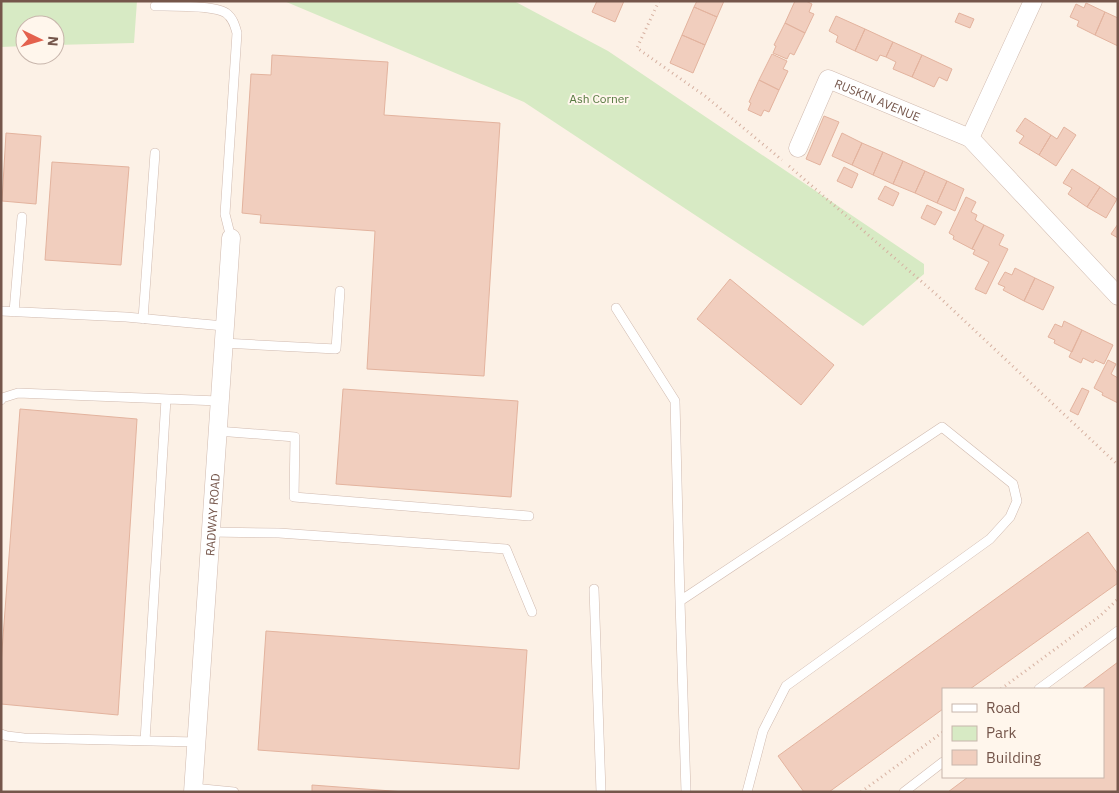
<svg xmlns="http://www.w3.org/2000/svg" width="1119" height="793" viewBox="0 0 1119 793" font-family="'IBM Plex Sans',sans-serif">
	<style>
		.green { fill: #d7eac4 }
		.building { fill: #f1cebe; stroke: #e3b39e }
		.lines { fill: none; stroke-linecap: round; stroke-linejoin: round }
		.lane-casing { stroke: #d0baaf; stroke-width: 10 }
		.street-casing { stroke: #d0baaf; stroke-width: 19 }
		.path { stroke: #d6b1a1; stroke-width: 3; stroke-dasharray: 1 4; stroke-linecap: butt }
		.lane { stroke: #fff; stroke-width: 9 }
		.street { stroke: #fff; stroke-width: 18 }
		.labels { text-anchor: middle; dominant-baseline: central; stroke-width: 4; stroke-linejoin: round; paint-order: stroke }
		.park-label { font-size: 12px; fill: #587a42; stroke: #fff6ec }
		.street-label { font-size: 12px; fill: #75564b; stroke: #fff6ec }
	</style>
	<rect width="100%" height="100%" fill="#fcf1e6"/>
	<!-- green -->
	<path class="green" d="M1,1H137L134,43L55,45V25H25V46L1,47Z
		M284,1H514L608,51L924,264V274L863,326L524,102Z"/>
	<!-- building -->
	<path class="building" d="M597,1H624L615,22L592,12Z
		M697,1H724L717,17L694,7Z
		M795,1H806L812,4L809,12L814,14L805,33L785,23Z
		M1086,3L1105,12L1095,35L1077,26L1079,21L1070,17L1076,4L1084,8Z
		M694,7L717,17L705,45L682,35Z
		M1105,12L1118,18V46L1095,35Z
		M959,13L974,19L970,28L955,22Z
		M836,16L865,29L855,51L836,42L838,36L829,31Z
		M785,23L805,33L794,55L790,53L787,59L773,53L776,46L774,45Z
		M865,29L893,42L886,57L880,55L877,61L855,51Z
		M682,35L705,45L693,73L670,63Z
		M893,42L922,55L912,77L893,69L896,62L886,57Z
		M772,54L787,61L783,69L788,71L779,90L759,80Z
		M272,55L388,62L384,115L500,123L484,376L367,369L375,231L260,223L261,215L242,213L251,74L271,75Z
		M922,55L952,69L947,81L939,77L934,87L912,77Z
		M759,80L779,90L769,112L764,110L761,116L748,110L751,103L749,102Z
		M824,116L839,122L820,165L806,159Z
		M1025,118L1051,135L1039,155L1019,143L1024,136L1016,131Z
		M1064,127L1076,135L1056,166L1039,155L1051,135L1057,139Z
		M6,133L41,136L36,204L2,201Z
		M842,133L862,143L852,165L832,156Z
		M862,143L883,152L873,175L852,165Z
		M883,152L903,161L893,184L873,175Z
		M903,161L925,171L915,193L893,184Z
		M52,162L129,167L121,265L45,260Z
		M844,167L858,174L852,188L837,181Z
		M1072,169L1100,187L1087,207L1068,194L1072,188L1063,183Z
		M925,171L947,181L937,203L915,193Z
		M947,181L964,189L955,211L937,203Z
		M885,186L899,193L893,206L878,199Z
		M1100,187L1117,199L1106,218L1087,207Z
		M966,197L976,202L971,212L977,215L975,220L984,225L972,249L953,239L954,236L949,233Z
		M927,205L942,212L935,225L921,218Z
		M1118,224V238L1111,234Z
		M984,225L1004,235L999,245L1008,249L986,294L975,289L989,262L973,254L975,250L972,249Z
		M1015,268L1035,278L1024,301L1003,290L1005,287L998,284L1005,272L1012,275Z
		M1035,278L1054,287L1043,310L1024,301Z
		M730,279L834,365L801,405L697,319Z
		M1064,321L1082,330L1072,352L1054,343L1055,340L1048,337L1055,324L1062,327Z
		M1082,330L1113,345L1104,364L1095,360L1093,363L1083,358L1081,363L1069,357Z
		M1108,360L1116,364L1111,374L1118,378V403L1102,395L1103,393L1094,388Z
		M1082,388L1089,391L1078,415L1070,411Z
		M343,389L518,401L511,497L336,484Z
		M20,409L137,419L118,715L1,704V664Z
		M1088,532L1118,574V583L970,689H943V709L829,792H804L778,756Z
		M266,631L527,650L519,769L258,750Z
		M1118,662V792H948L968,777H1103V689H1082Z
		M312,785L405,792H312Z"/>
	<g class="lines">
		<!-- lane casing -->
		<g class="lane-casing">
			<path id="lane" d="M155,6C171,6 214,5 226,13C233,18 235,26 237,33L225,214L231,238
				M616,308L675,401L680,601
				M1,311L126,317L224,326
				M14,312L22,217
				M143,319L155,153
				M223,343L336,349L340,291
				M1,400L2,398L18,393L219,401
				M217,431L295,437L294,497L529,516
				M210,532L279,533L506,549L532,612
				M594,589L601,792
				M1039,689L1118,631
				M1,734L7,736L24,738L196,742
				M145,741L166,399
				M193,788L234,792
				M686,792L680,601L942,427L1013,484L1017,501L1010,517L990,539L786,686L763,731L747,792
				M904,792L943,762"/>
		</g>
		<!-- street casing -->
		<g class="street-casing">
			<g id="street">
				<path d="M1033,1L970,138L1118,296"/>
				<path id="s1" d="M798,148L828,79L970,138"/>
				<path id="s2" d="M193,792L231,238"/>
			</g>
		</g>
		<!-- path -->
		<path class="path" d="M659,1L637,48L705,96L782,160
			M789,166L937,295L1118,465
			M1001,689L1100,616L1118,599
			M861,792L943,732"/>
		<!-- lane -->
		<use href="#lane" class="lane"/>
		<!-- street -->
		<use href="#street" class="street"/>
	</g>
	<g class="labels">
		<!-- park labels -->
		<g class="park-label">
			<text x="599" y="98">Ash Corner</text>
		</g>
		<!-- street labels -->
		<g class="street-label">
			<text stroke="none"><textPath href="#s1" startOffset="129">RUSKIN AVENUE</textPath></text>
			<text stroke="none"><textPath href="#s2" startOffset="278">RADWAY ROAD</textPath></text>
		</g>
	</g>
	<!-- border -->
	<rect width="1119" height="793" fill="none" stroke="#75564b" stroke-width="5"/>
	<!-- legend -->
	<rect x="942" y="688" width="162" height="90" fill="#fff6ec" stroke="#c8b6ac"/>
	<rect x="952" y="704" width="25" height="8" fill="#ffffff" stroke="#c8b6ac"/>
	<text x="986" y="713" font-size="15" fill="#75564b">Road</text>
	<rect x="952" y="726" width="25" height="15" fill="#d7eac4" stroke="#c8b6ac"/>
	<text x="986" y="738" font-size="15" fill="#75564b">Park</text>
	<rect x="952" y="750" width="25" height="15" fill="#f1cebe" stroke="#c8b6ac"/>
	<text x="986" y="763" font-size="15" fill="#75564b">Building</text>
	<!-- north arrow -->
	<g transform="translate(40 40) rotate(95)"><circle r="24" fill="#fff6ec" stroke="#c8b6ac"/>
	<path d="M0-4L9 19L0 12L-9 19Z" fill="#e4614d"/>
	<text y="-8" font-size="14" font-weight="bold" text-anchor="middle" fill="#75564b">N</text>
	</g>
</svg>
